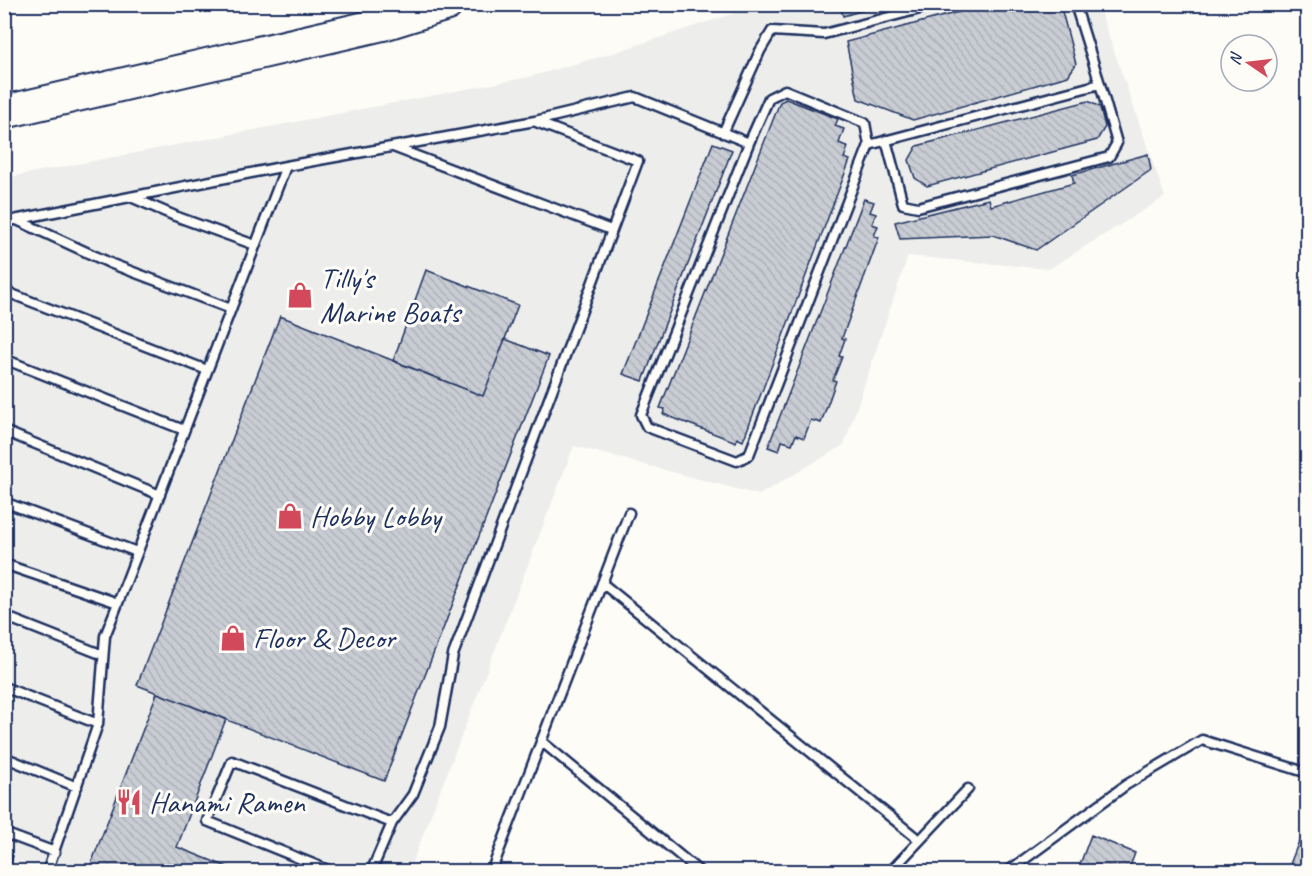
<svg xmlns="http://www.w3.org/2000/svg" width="1312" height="876" viewBox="0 0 1312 876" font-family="Caveat,sans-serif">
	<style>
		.built { fill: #edeeec }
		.building { fill: url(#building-back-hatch); stroke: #1b2f5e; stroke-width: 1.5 }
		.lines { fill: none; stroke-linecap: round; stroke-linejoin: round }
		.service-casing { stroke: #1b2f5e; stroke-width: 13 }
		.motorway-casing { stroke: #1b2f5e; stroke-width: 36 }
		.service { stroke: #fdfcf7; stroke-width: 8 }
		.motorway { stroke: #fdfcf7; stroke-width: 32 }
		.labels { text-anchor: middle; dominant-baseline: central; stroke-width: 6; stroke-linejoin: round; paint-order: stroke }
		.poi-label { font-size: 30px; fill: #1b2f5e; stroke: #fdfcf7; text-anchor: start }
	</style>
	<defs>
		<pattern id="building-back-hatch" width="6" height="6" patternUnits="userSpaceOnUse" patternTransform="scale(1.5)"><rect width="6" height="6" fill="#c9ccd3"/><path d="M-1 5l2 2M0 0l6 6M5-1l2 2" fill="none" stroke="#acb0b8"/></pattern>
	</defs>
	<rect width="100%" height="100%" fill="#fdfcf7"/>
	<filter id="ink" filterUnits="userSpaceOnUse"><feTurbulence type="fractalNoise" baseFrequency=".0167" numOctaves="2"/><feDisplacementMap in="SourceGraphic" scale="12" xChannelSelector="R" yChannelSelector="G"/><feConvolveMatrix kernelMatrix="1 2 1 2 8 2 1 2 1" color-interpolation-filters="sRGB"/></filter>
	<g filter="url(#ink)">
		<!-- built -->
		<path class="built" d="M759,5H1098L1165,197L1049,269L908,256L844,445L759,495L574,446L409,871L5,872V178L529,77L613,53Z"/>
		<!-- building -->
		<path class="building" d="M840,4H885L843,16Z
			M989,4H1060L1076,64L1068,76L913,120L858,99L846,42Z
			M786,99L838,119L835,126L844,129L839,143L848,147L844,158L850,160L743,441L737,438L736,442L663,414L665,409L660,408L780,102Z
			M1088,101L1100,107L1105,127L1097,140L927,186L915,178L909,160L917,146Z
			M713,143L732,150L643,381L623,374Z
			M1148,154L1151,170L1036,250L993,235L900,239L895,222L989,199L991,206L1074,183L1072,175Z
			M864,199L874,202L870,212L876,214L872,224L878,226L874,236L879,237L842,338L845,339L839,356L842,357L833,380L836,381L821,423L811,420L804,438L796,435L792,444L782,441L779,451L768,447Z
			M426,270L518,305L483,396L393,361Z
			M280,316L483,396L505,339L549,356L384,781L137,685Z
			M157,693L226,719L177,847L240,872H88Z
			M1091,835L1135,853L1128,872H1077Z
			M1299,841L1308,845V872H1287Z
			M4,853L13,856L8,872H4Z"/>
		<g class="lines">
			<!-- service casing -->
			<g class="service-casing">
				<path id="service" d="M785,90L865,123L869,145L749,455L737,461L647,427L641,415L749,143L769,98Z
					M723,133L760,51L772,31L824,34L939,4
					M886,140L903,204L918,207L1109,157L1117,143L1100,84
					M869,145L1100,84L1075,4
					M393,147L611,230
					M131,197L175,216L255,245
					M17,220L112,264L231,309
					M4,222L286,166
					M4,291L207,370
					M4,359L184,430
					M4,431L160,495
					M4,502L137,552
					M4,564L118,603L286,166L535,121L635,97L749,143
					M602,583L919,840
					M4,616L103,655
					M4,687L98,724
					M541,741L700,872
					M4,757L77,787
					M392,823L413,794L440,727L453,655L638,161L536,122
					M4,833L55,852
					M47,872L98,724L105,636L118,603
					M333,872L207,821L232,761L392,823L371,872
					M491,872L629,513
					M890,872L968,789
					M1007,872L1126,785L1202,740L1308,773"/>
			</g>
			<!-- motorway casing -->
			<g class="motorway-casing">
				<path id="motorway" d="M4,112L383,24L447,4"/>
			</g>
			<!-- service -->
			<use href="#service" class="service"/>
			<!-- motorway -->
			<use href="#motorway" class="motorway"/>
		</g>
	</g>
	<!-- icons -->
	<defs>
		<g id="shop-bare" transform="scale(2.07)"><path d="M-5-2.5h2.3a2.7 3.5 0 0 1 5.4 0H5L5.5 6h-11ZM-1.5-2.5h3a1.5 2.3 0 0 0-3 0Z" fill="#d1495b" stroke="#fdfcf7" stroke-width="2.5" paint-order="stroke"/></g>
		<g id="restaurant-bare" transform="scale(2.07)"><path d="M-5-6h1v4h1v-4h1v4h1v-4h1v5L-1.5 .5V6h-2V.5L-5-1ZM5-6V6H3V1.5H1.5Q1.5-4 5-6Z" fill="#d1495b" stroke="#fdfcf7" stroke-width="2.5" paint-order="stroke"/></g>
	</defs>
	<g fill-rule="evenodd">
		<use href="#shop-bare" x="300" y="295"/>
		<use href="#shop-bare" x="290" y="516"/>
		<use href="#shop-bare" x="233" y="638"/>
		<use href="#restaurant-bare" x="129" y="802"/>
	</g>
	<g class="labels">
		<!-- poi labels -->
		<g class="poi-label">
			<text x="320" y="278">Tilly's<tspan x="320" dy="34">Marine Boats</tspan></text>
			<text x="310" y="516">Hobby Lobby</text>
			<text x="253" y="638">Floor &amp; Decor</text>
			<text x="149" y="802">Hanami Ramen</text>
		</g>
	</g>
	<!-- margin -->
	<rect width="1312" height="876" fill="none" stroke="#fdfcf7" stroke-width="24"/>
	<rect x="12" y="12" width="1288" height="852" fill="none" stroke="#1b2f5e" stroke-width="2" filter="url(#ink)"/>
	<!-- north arrow -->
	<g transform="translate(1249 63) rotate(284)"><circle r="28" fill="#fdfcf7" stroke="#a3aaba" stroke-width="1.5"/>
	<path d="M0-4.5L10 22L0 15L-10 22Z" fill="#d1495b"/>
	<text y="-9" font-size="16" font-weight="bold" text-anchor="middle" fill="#1b2f5e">N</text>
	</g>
</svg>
